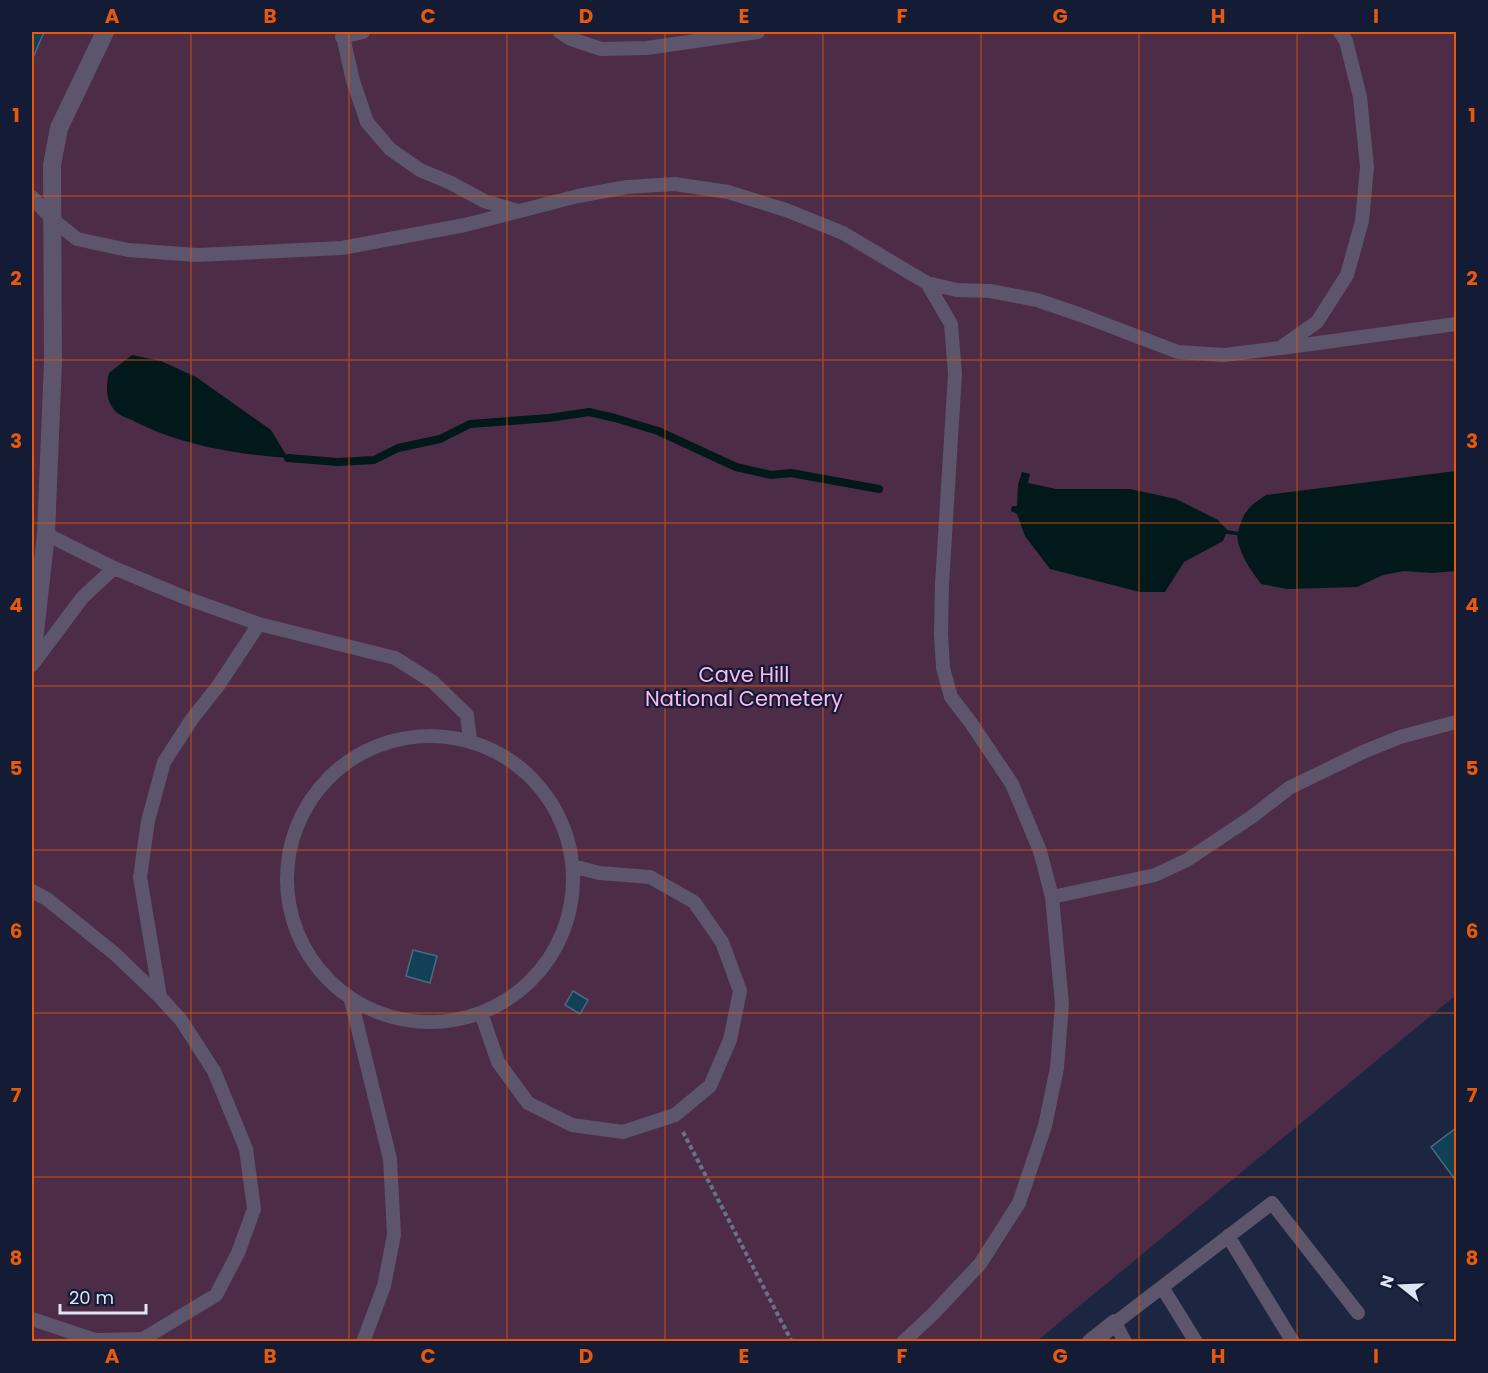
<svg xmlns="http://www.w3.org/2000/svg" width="1488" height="1373" viewBox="0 0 1488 1373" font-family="Poppins,sans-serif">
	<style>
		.green { fill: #4c2c47 }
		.water { fill: #01191b }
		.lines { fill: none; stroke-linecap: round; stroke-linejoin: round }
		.stream { stroke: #01191b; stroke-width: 8 }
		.building { fill: #124057; stroke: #4a6b7e; stroke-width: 1.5 }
		.path { stroke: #697288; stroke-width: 4; stroke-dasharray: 4.5 3; stroke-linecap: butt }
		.lane { stroke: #5d556b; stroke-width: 14 }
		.street { stroke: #5d556b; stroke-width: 18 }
		.grid { fill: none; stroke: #e8590c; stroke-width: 1.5; stroke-opacity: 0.55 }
		.labels { text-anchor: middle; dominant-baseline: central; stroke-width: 4.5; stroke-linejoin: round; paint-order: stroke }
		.park-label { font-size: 21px; fill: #ffb8f1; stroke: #141c35 }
		.neatline { fill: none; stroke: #e8590c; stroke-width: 2 }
		.grid-label { font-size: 20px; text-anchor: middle; font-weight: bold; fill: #e8590c }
	</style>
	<rect width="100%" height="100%" fill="#1d2640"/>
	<!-- green -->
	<path class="green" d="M32,32H1456V995L1037,1341H32Z"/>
	<!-- water -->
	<path class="water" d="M132,355L161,361L196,377L271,430L288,458C235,454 179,445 132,420C127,418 119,415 116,412C105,400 106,386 109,373Z
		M1456,471V571L1432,573L1404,571L1383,575L1357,587L1287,589L1261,584C1250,569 1239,554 1237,535L1226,534L1223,541L1184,562L1165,592H1140L1050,569L1025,536L1017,514L1011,511L1012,506H1017L1018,485L1022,472L1030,474L1028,483L1056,489H1130L1176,499L1218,520L1227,530L1238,532C1244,511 1248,507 1266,495Z"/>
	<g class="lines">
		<!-- stream -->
		<path class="stream" d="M288,458L338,462L374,460L398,448L440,439L470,424L549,418L589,412L615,418L658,431L736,467L771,475L791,473L879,489"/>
	</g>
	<!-- building -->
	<path class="building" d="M32,32H44L32,60Z
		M413,950L437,956L430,983L406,976Z
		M573,991L588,1000L580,1014L565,1005Z
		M1456,1128V1181L1431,1147Z"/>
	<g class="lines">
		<!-- path -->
		<path class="path" d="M683,1132L792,1342"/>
		<!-- lane -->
		<path class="lane" d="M342,32L353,81L367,122L390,149L420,170L451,183L484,201L518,211
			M560,32L571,39L601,49L647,48L758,32
			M342,37L363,32
			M32,197L52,219L77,239L128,250L197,255L342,248L465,225L578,196L627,187L675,184L728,192L786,210L843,233L927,283L957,290L990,291L1037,300L1081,315L1178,352L1224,355L1280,348L1317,322L1347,275L1362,221L1367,167L1360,97L1346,41L1340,32
			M1282,348L1456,324
			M46,534L114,568L186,598L259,624L395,658L433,682L467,715L470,740
			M32,665L82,598L114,568
			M287 879a143 143 0 1 1 286 0a143 143 0 1 1-286 0Z
			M32,891L47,899L115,954L160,997L181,1020L214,1071L246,1149L254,1209L238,1253L216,1295L143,1339L95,1340L32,1319
			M1052,897L1155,875L1187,860L1253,816L1289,788L1363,752L1400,737L1456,722
			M160,997L140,877L148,821L164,762L192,719L218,686L259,624
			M351,1000L390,1159L394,1235L384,1286L363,1342
			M481,1013L498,1062L528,1103L572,1125L623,1132L675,1115L710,1086L730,1040L740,991L722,942L694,902L650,877L599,873L573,866
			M1228,1236L1293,1342
			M1162,1287L1196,1342
			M903,1342L933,1314L980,1264L1019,1203L1045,1126L1057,1068L1062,1004L1052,897L1040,851L1012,784L971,723L951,697L943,668L941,633L942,584L955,374L951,324L927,283
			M1125,1342L1115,1323L1272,1203L1358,1313"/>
		<!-- street -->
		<path class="street" d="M32,659L46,534L53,361L52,165L59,128L105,32
			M1091,1342L1115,1323"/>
	</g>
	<!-- grid -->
	<path class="grid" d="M191,32V1342M349,32V1342M507,32V1342M665,32V1342M823,32V1342M981,32V1342M1139,32V1342M1297,32V1342M32,196H1456M32,360H1456M32,523H1456M32,686H1456M32,850H1456M32,1013H1456M32,1177H1456"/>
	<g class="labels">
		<!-- park labels -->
		<g class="park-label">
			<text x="744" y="674">Cave Hill<tspan x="744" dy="24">National Cemetery</tspan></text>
		</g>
	</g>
	<!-- border -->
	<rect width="1488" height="1373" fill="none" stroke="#141c35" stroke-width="66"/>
	<!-- north arrow -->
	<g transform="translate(1401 1286) rotate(288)" stroke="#141c35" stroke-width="4.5" paint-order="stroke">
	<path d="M0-4.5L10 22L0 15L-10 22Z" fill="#dde4f5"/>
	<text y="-9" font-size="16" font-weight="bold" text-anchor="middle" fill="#dde4f5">N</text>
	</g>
	<!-- scale -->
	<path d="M60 1304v9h86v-9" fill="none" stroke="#dde4f5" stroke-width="3"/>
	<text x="69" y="1304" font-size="18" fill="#dde4f5" stroke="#141c35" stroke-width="4.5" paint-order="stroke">20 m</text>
	<rect x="33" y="33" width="1422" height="1307" class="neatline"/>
	<g class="grid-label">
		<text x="112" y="23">A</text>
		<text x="270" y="23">B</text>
		<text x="428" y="23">C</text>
		<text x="586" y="23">D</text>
		<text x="744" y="23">E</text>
		<text x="902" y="23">F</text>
		<text x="1060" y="23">G</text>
		<text x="1218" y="23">H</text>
		<text x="1376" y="23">I</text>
		<text x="16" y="122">1</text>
		<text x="1472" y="122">1</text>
		<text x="16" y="285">2</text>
		<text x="1472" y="285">2</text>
		<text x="16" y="448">3</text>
		<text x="1472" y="448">3</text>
		<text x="16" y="612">4</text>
		<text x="1472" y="612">4</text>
		<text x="16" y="775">5</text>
		<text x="1472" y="775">5</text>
		<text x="16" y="938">6</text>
		<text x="1472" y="938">6</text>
		<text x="16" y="1102">7</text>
		<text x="1472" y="1102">7</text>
		<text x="16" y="1265">8</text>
		<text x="1472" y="1265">8</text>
		<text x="112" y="1363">A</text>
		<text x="270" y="1363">B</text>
		<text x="428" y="1363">C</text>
		<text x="586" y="1363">D</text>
		<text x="744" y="1363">E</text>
		<text x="902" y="1363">F</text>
		<text x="1060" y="1363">G</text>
		<text x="1218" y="1363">H</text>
		<text x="1376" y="1363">I</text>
	</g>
</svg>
